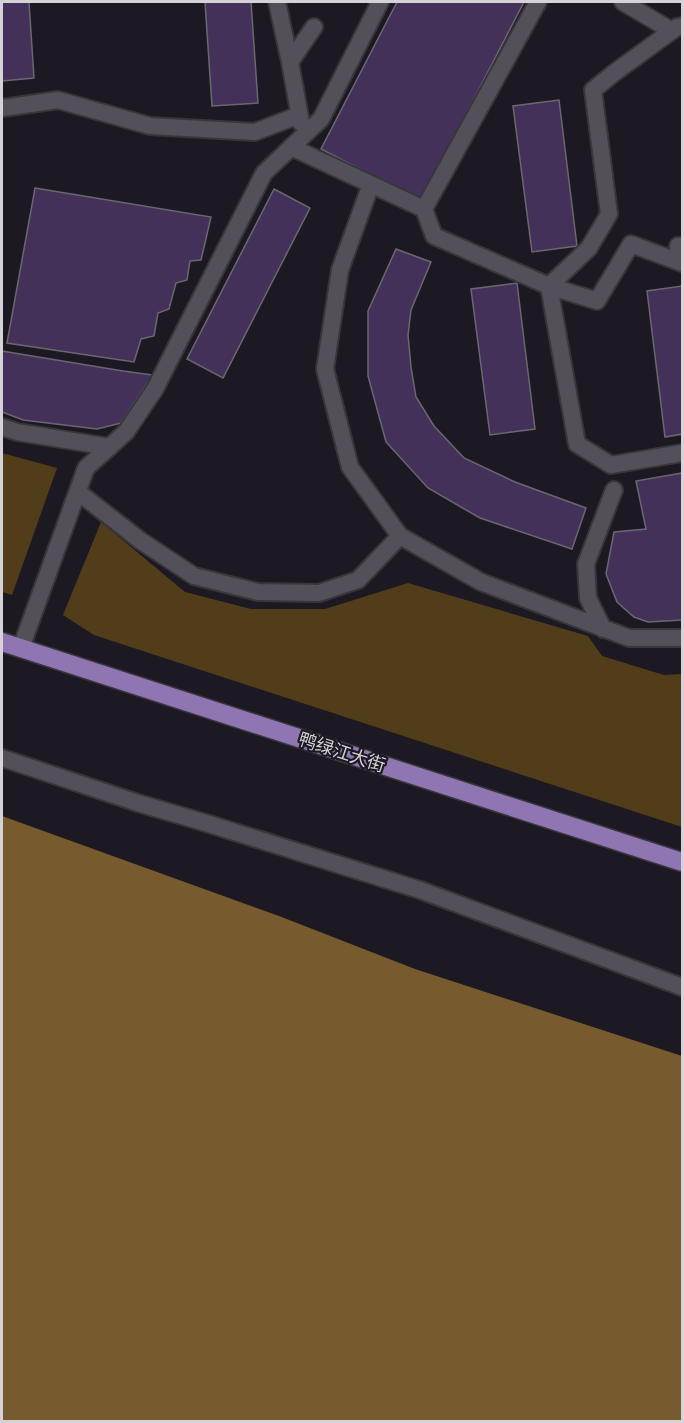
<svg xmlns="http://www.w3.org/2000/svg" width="684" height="1423" viewBox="0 0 684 1423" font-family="'DejaVu Sans','Noto Sans SC',sans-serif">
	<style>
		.green { fill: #523d1a }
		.water { fill: #775b2f }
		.building { fill: #433159; stroke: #6b6772; stroke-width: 1.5 }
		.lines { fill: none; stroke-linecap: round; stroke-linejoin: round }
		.minor-casing { stroke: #38363c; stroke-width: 20 }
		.trunk-casing { stroke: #38363c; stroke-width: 21 }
		.minor { stroke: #54505a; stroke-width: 16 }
		.trunk { stroke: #8f76b2; stroke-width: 18 }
		.labels { text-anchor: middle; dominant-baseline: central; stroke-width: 4.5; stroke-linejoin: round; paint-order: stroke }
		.street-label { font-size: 18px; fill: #d5d2d8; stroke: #1d1922 }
	</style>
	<rect width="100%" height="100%" fill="#1d1922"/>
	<!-- green -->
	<path class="green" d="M2,453L57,468L12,595L2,592Z
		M101,522L185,592L251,609H325L408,583L588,636L602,656L664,675L682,674V827L94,635L63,615Z"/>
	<!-- water -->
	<path class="water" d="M2,816L279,916L415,969L682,1056V1421H2Z"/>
	<!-- building -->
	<path class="building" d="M2,2H29L34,78L2,81Z
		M205,2H251L258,103L212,106Z
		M397,2H524L421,201L321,149Z
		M559,100L577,246L532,252L513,106Z
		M35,188L211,217L201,260L190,261L187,280L176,283L169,309L158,313L154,336L141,339L134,362L7,343Z
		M274,189L310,208L223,378L187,359Z
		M396,249L431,262L411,310L408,335L411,367L416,397L434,426L464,458L515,482L586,508L572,549L480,518L428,488L386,442L368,376V311Z
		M517,283L535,429L490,435L471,289Z
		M682,286V434L665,437L647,291Z
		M2,351L123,371L153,375L121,423L97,429L23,420L2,412Z
		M682,473V620L648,622L634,617L617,602L606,574L614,532L646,529L636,481Z"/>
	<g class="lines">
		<!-- minor casing -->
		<g class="minor-casing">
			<path id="minor" d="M277,2L290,62
				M623,2L672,31
				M682,26L677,27L614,73L593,90L609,214L589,248L549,286L597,301L631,244L682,263
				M2,108L58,100L150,126L255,132L299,115
				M301,123L290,62L314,27
				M291,147L424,209L538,2
				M371,184L340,270L325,369L350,467L400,536L481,582L629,638H682
				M424,209L434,236L549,286L577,444L611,465L682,453
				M682,246H678L682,263
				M2,427L17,432L110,447
				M78,492L141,541L194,576L258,592L319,593L358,580L400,536
				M603,629L588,598L586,564L614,490
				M21,648L86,468L126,432L155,389L264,173L321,119L380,2
				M2,758L138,803L206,823L420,890L682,987"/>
		</g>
		<!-- trunk casing -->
		<g class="trunk-casing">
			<path id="trunk" d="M2,642L682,862"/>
		</g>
		<!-- minor -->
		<use href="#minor" class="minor"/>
		<!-- trunk -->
		<use href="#trunk" class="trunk"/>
	</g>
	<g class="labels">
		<!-- street labels -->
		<g class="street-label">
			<text transform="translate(342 752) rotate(18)">鸭绿江大街</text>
		</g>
	</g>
	<!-- border -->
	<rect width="684" height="1423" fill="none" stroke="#d5d2d8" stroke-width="6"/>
</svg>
